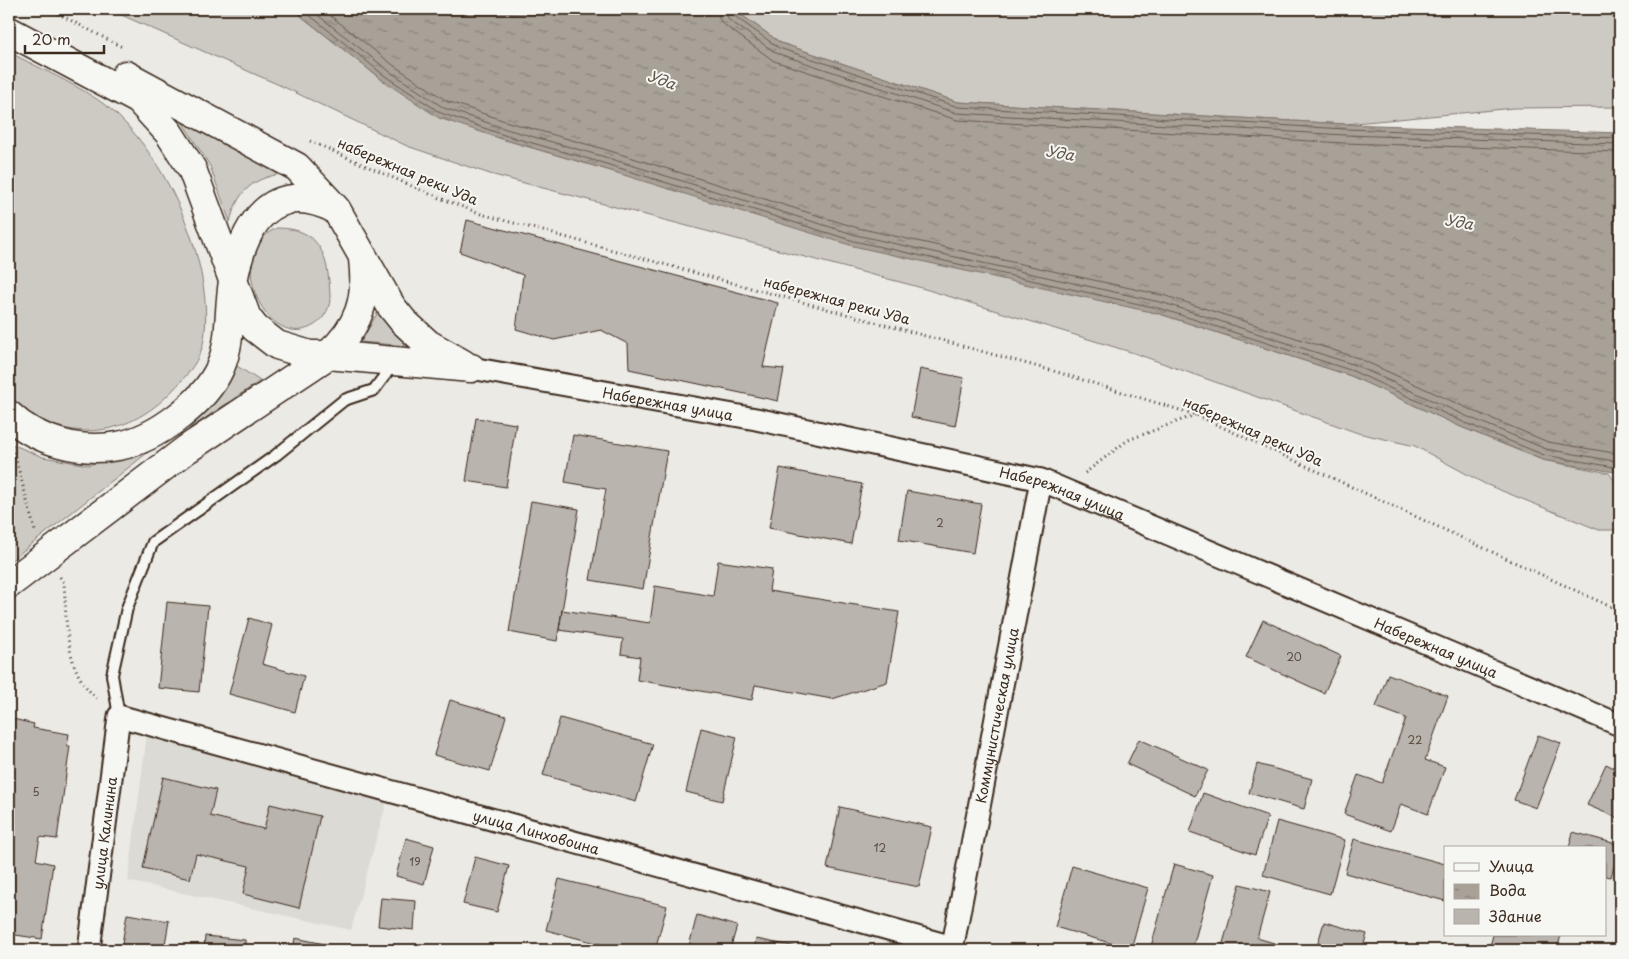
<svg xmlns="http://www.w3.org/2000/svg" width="1629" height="959" viewBox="0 0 1629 959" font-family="'Playpen Sans',sans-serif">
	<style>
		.built { fill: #dcdad4 }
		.grass { fill: #cdcac4; stroke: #847a71 }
		.water { fill: url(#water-ripples); stroke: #7c7167 }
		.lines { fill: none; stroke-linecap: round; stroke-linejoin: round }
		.shore { stroke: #675a4f; stroke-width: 1 }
		.building { fill: #bab4ae; stroke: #3b2a1e }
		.service-casing { stroke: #3b2a1e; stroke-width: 14 }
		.minor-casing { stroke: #3b2a1e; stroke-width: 25 }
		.secondary-casing { stroke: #3b2a1e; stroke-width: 31 }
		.path { stroke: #3b2a1e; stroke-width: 3; stroke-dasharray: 1 4; stroke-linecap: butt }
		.service { stroke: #f6f6f2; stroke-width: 10 }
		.minor { stroke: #f6f6f2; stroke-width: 21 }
		.secondary { stroke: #f6f6f2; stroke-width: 28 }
		.labels { text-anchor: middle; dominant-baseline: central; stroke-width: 4; stroke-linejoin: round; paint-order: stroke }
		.number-label { font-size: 11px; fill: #5b4c42 }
		.street-label { font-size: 14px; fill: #3b2a1e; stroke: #f6f6f2 }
		.water-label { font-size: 15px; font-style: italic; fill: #615449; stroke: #f6f6f2 }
	</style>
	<defs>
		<pattern id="water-ripples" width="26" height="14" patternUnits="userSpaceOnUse" patternTransform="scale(1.25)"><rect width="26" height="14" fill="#a8a198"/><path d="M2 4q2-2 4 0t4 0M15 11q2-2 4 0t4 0" fill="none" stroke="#8a837b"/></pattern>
	</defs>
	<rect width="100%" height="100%" fill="#ebeae5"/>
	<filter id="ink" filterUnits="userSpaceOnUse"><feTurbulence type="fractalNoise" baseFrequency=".02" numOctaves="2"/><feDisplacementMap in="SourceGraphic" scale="10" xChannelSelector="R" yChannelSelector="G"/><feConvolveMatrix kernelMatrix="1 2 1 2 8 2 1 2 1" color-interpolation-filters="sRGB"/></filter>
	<g filter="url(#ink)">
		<!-- built -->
		<path class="built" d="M147,734L388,797L351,930L128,881Z"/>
		<!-- grass -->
		<path class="grass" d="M108,9H296L301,16L382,80L502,139L601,168L1160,314L1351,376L1461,427L1542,460L1609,473L1620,488V530H1599L1485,484L1415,446L1358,433L1134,353L915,286L490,174L407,146L286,88Z
			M733,9H1620V107L1514,108L1345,124L958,102L781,43Z
			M9,52C42,70 89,89 116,114C169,163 215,267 204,339C201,360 187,375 173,390C125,441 63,444 9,400Z
			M181,120L283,174C253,177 237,192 230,222L210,166Z
			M277,228C321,228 328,256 330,295C331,306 325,318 316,324C268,357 220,253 277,228Z
			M378,312L407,346L361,342Z
			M237,366L260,381L189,429L225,389Z
			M9,443L43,457L88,465L156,446L9,562Z"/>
		<!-- water -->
		<path class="water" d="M296,9H733L781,43L958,102L1345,124L1620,133V473L1543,460L1461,427L1351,376L1160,314L853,246L601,168L502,139L439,118L382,80L301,16Z"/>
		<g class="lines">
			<!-- shore -->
			<path class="shore" d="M302,9L385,76L441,113L504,135L603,163L854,241L1162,309L1353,371L1463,422L1544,455L1620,468
				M310,9L389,71L444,108L506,129L605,157L856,235L1164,303L1355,365L1466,416L1546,449L1620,462
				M322,9L393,65L447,101L508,122L607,150L858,228L1166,296L1358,358L1469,409L1548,442L1620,454
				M717,9L719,18L723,24L774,61L957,120L1344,143L1620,152
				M724,9L729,20L776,53L956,113L1345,135L1620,144
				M731,9L733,15L779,48L958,107L1345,129L1620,138"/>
		</g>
		<!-- building -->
		<path class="building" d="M467,220L778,303L763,367L784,369L778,401L629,369L628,344L601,330L554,340L516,329L523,275L460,252Z
			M920,369L964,378L955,426L911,417Z
			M476,418L516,424L506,487L466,481Z
			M573,435L667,451L643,589L590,580L606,489L565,482Z
			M780,468L862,484L851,544L769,528Z
			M907,491L981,504L973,553L899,540Z
			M531,501L579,509L557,641L509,632Z
			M718,561L772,569L769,591L899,612L887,682L832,699L755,685L752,700L637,680L640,657L621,654L623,639L559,630L562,610L650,623L655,586L713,596Z
			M167,602L208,606L199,692L158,688Z
			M249,618L272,625L262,664L304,676L295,712L229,694Z
			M1263,620L1341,656L1324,693L1246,657Z
			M1388,674L1448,696L1425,760L1445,767L1428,814L1401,804L1391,831L1344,814L1358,775L1382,783L1406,718L1376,707Z
			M450,700L506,716L490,771L434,755Z
			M9,718L34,724L33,728L69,734L67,746H70L57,839L40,837L36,860L53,864L42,939L9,934Z
			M560,718L653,744L636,802L543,775Z
			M701,728L737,737L722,801L686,792Z
			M1538,735L1561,743L1536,808L1514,800Z
			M1139,739L1208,770L1195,796L1127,764Z
			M1257,764L1312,779L1304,809L1249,793Z
			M1606,764L1620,771V819L1587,805Z
			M163,777L216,790L210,816L264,829L270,804L320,816L299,908L243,894L249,866L196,854L190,879L143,868Z
			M1203,793L1268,816L1255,855L1190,832Z
			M840,807L932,827L919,887L827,868Z
			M1277,821L1345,840L1330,894L1263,875Z
			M1573,832L1620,845L1611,877L1605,876V848H1569Z
			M406,838L434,846L424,884L396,876Z
			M1354,839L1445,864V901L1345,873Z
			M475,857L509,866L497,912L463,904Z
			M1174,864L1213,875L1192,950H1150Z
			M1072,866L1148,888L1131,949L1055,927Z
			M559,879L667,906L655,950H623L546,930Z
			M1240,884L1270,892L1257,938L1274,943L1272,950H1221Z
			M381,898L416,901L414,930L378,926Z
			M127,914L169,921L164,950H121Z
			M697,915L737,926L730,950H688Z
			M1324,922L1367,934L1362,950H1316Z
			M1493,935H1561L1557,950H1489Z
			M205,936L245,940V950H204Z
			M295,938L340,947L339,950H293Z
			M756,939L813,950H754Z"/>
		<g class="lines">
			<!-- service casing -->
			<g class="service-casing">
				<path id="service" d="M119,716L112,675L127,608L153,542L276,455L344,400L374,390L394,363"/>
			</g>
			<!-- minor casing -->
			<g class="minor-casing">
				<g id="minor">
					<path id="s1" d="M471,368L756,419L1041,480L1620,725"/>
					<path id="s2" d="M89,950L119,716L953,947"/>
					<path id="s3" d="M952,950L1041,480"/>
				</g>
			</g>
			<!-- secondary casing -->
			<g class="secondary-casing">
				<path id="secondary" d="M9,31L139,100L169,133L192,169L247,318L255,328L277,345L310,355H328L471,368
					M126,75L297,167L336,209L391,306L403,321L428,344L463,364
					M9,415C36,441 80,453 118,446C156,439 204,403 220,368C232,340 228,311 233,282C243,226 271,177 335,209
					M9,584L187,449L328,355C359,327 368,300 363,259"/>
			</g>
			<!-- path -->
			<path class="path" d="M49,9L124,48
				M310,141L432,195L481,214L1057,372L1196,415L1620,611
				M14,452L35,531
				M1085,473L1128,440L1195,415
				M60,577L64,583C67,622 64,672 97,698"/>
			<!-- service -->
			<use href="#service" class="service"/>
			<!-- minor -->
			<use href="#minor" class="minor"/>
			<!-- secondary -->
			<use href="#secondary" class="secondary"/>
		</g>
	</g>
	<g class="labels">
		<!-- number labels -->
		<g class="number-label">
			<text x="940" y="522">2</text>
			<text x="1294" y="656">20</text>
			<text x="1415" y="739">22</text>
			<text x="36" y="791">5</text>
			<text x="880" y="847">12</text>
			<text x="415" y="861">19</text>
		</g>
		<!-- street labels -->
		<g class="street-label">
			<text transform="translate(408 171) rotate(23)">набережная реки Уда</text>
			<text transform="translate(837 300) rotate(15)">набережная реки Уда</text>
			<text stroke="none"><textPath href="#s1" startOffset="200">Набережная улица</textPath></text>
			<text transform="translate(1253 431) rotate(24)">набережная реки Уда</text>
			<text stroke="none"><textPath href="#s1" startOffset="605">Набережная улица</textPath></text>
			<text stroke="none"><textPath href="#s1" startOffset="1010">Набережная улица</textPath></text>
			<text stroke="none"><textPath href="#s3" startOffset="239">Коммунистическая улица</textPath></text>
			<text stroke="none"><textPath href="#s2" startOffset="669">улица Линховоина</textPath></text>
			<text stroke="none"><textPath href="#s2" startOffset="118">улица Калинина</textPath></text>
		</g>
		<!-- water labels -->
		<g class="water-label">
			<text transform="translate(662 79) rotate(20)">Уда</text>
			<text transform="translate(1060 152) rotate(10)">Уда</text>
			<text transform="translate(1459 221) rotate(10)">Уда</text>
		</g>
	</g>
	<!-- margin -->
	<rect width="1629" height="959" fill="none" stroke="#f6f6f2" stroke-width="30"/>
	<rect x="15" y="15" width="1599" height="929" fill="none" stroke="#3b2a1e" stroke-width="2" filter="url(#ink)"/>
	<!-- legend -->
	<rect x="1444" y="846" width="162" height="90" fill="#f6f6f2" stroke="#aba49d"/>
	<rect x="1454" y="863" width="25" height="8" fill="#f6f6f2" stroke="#aba49d"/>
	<text x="1489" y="872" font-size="15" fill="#3b2a1e">Улица</text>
	<rect x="1454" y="884" width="25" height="15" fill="url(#water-ripples)" stroke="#aba49d"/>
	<text x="1489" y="896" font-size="15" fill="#3b2a1e">Вода</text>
	<rect x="1454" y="909" width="25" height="15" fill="#bab4ae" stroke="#aba49d"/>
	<text x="1489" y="922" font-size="15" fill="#3b2a1e">Здание</text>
	<!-- scale -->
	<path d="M25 45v8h79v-8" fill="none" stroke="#3b2a1e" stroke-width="2.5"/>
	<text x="32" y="45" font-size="15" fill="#3b2a1e" stroke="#f6f6f2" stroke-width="4" paint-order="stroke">20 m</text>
</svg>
